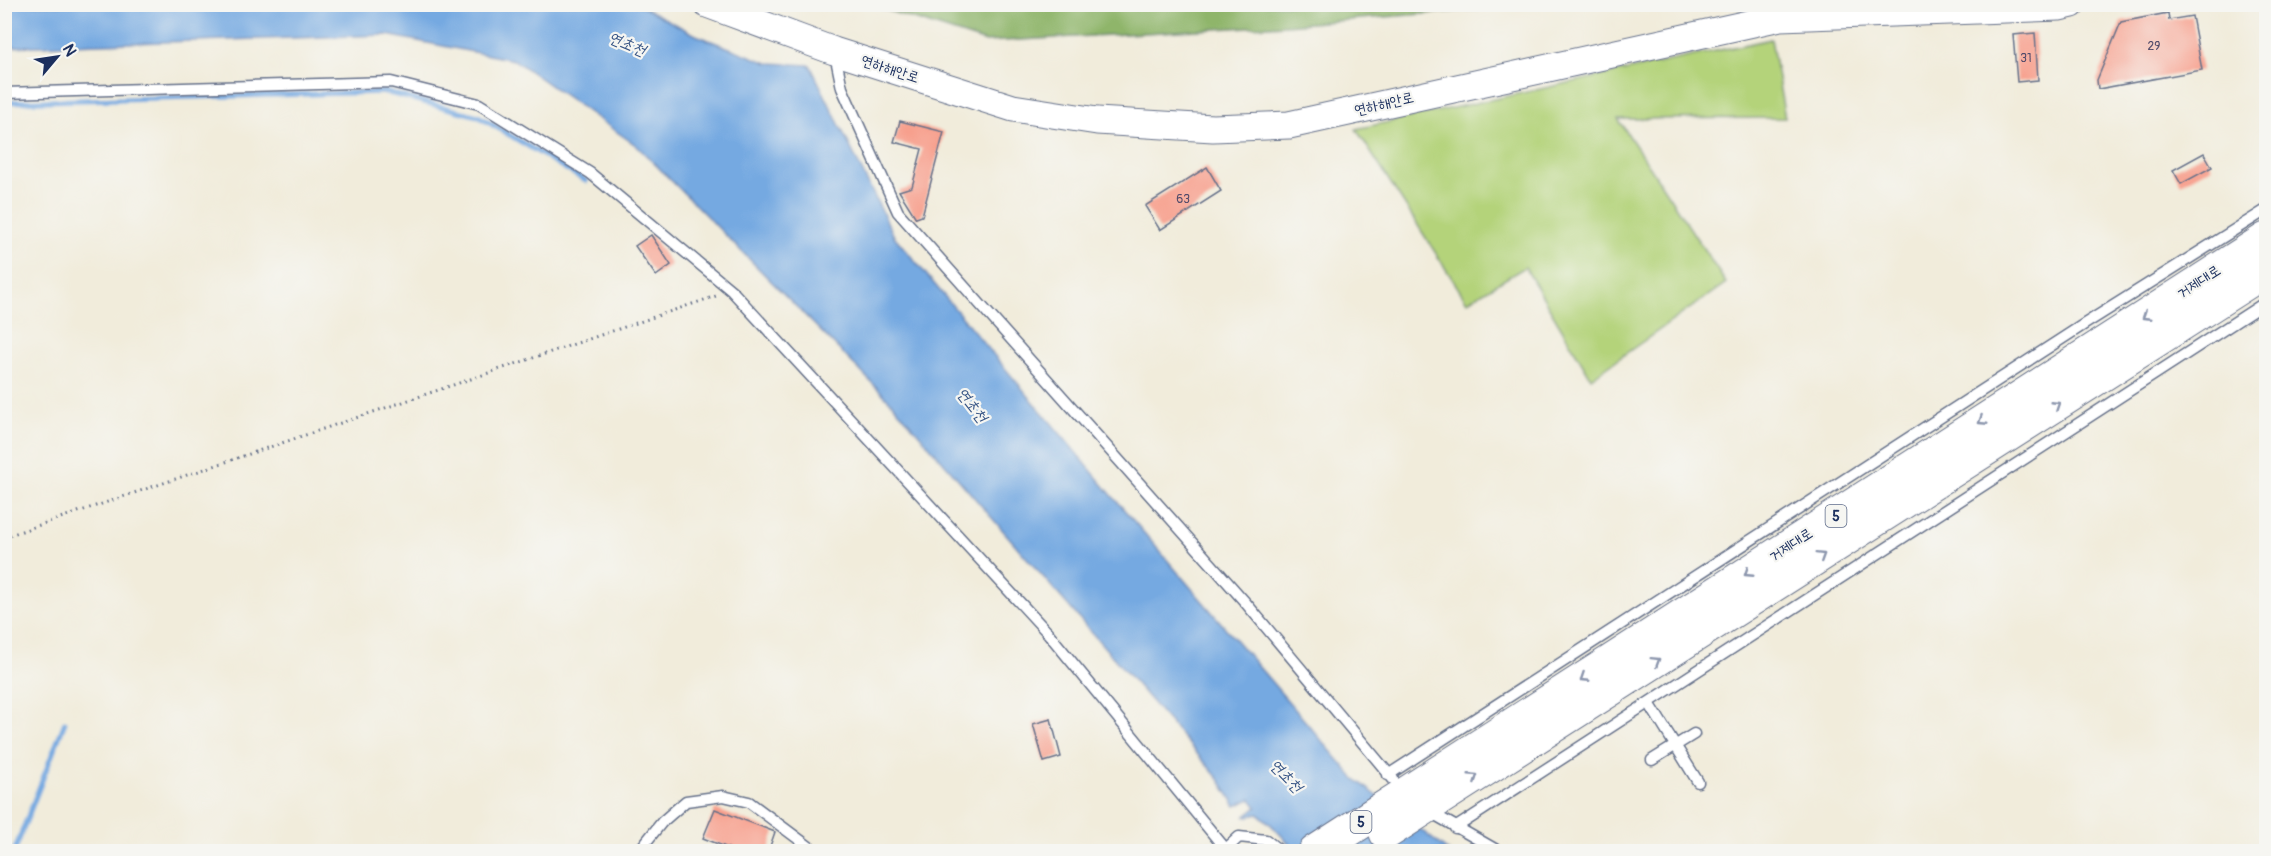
<svg xmlns="http://www.w3.org/2000/svg" width="2271" height="856" viewBox="0 0 2271 856" font-family="Pangolin,'Poor Story',sans-serif">
	<style>
		.green { fill: #b4d37a; stroke: #68816c; stroke-width: 1.5 }
		.forest { fill: #8fb56a; stroke: #557264; stroke-width: 1.5 }
		.water { fill: #75a9e1; stroke: #486ca0; stroke-width: 1.5 }
		.lines { fill: none; stroke-linecap: round; stroke-linejoin: round }
		.stream { stroke: #75a9e1; stroke-width: 5 }
		.building { fill: #f79f8c }
		.service-casing { stroke: #66718a; stroke-width: 13 }
		.tertiary-casing { stroke: #66718a; stroke-width: 29 }
		.primary-casing { stroke: #66718a; stroke-width: 35 }
		.path { stroke: #66718a; stroke-width: 3; stroke-dasharray: 1.5 4.5; stroke-linecap: butt }
		.service { stroke: #fff; stroke-width: 10 }
		.tertiary { stroke: #fff; stroke-width: 27 }
		.primary { stroke: #fff; stroke-width: 33 }
		.oneway { stroke: #8d97ae }
		.labels { text-anchor: middle; dominant-baseline: central; stroke-width: 4.5; stroke-linejoin: round; paint-order: stroke }
		.number-label { font-size: 12px; fill: #524b6a }
		.shield { fill: #f6f6f2; stroke: #5d6b8a; stroke-width: 1.5 }
		.shield-label { font-size: 14px; font-weight: bold; fill: #1b2f5e }
		.street-label { font-size: 15px; fill: #1b2f5e; stroke: #f6f6f2 }
		.water-label { font-size: 16px; font-style: italic; fill: #365485; stroke: #f6f6f2 }
	</style>
	<rect width="100%" height="100%" fill="#f6f6f2"/>
	<filter id="ink" filterUnits="userSpaceOnUse"><feTurbulence type="fractalNoise" baseFrequency=".0167" numOctaves="2"/><feDisplacementMap in="SourceGraphic" scale="12" xChannelSelector="R" yChannelSelector="G"/><feConvolveMatrix kernelMatrix="1 2 1 2 8 2 1 2 1" color-interpolation-filters="sRGB"/></filter>
	<filter id="wash" filterUnits="userSpaceOnUse"><feTurbulence type="fractalNoise" baseFrequency=".008" numOctaves="4" result="noise"/><feDisplacementMap in="SourceGraphic" scale="24" xChannelSelector="R" yChannelSelector="G"/><feGaussianBlur stdDeviation="1.35" result="paint"/><feColorMatrix in="noise" values="0 0 0 0 0 0 0 0 0 0 0 0 0 0 0 0 0 1.4 0 .05"/><feComposite in="paint" operator="in"/></filter>
	<g filter="url(#wash)">
		<rect width="100%" height="100%" fill="#f1ecdb"/>
		<!-- green -->
		<path class="green" d="M1771,39L1785,118L1618,119L1726,283L1591,378L1525,267L1467,302L1356,129Z"/>
		<!-- forest -->
		<path class="forest" d="M870,5V4L1534,5L1286,25L986,42Z"/>
		<!-- water -->
		<path class="water" d="M637,4L696,35L768,63L810,65L894,236L1115,499L1353,777L1448,851H1297C1283,840 1274,824 1258,814L1244,817L1257,807L1251,799L1236,806L1219,779L892,403L637,146L514,60L387,35L5,47V5Z"/>
		<g class="lines">
			<!-- stream -->
			<path class="stream" d="M4,102L385,92L478,116L586,181
				M14,852L65,722"/>
		</g>
		<g id="blocks">
			<!-- building -->
			<path class="building" d="M2168,13L2169,20L2192,16L2202,70L2098,89L2097,80L2121,22Z
				M2035,33L2038,80L2017,82L2013,35Z
				M900,121L944,132L922,216L916,218L899,191L912,187L922,149L894,142Z
				M2204,153L2212,167L2181,184L2173,170Z
				M1207,167L1221,191L1160,230L1145,206Z
				M651,235L671,265L656,276L635,246Z
				M1051,719L1061,757L1044,762L1033,724Z
				M715,809L775,832L768,852H738L703,838Z"/>
		</g>
	</g>
	<g filter="url(#ink)">
		<use href="#blocks" fill-opacity="0" stroke="#66718a" stroke-width="1.5"/>
		<g class="lines">
			<!-- service casing -->
			<g class="service-casing">
				<path id="service" d="M835,54L842,88L898,212L1245,602L1393,779
					M4,93L391,82L479,104L590,173L732,291L1048,633L1228,852
					M1649,703L1698,782
					M1652,760L1694,734
					M1388,775L2083,325L2266,210
					M1430,812L1500,852
					M1455,828L2266,302
					M1226,849L1239,837L1266,840L1281,852
					M638,852L662,822L686,801L723,796L749,802L816,852"/>
			</g>
			<!-- tertiary casing -->
			<g class="tertiary-casing">
				<path id="tertiary" d="M707,4L834,51L1013,108L1097,121L1213,128L1289,125L1780,17L2059,7L2072,4"/>
			</g>
			<!-- primary casing -->
			<g class="primary-casing">
				<path id="primary" d="M1386,833L2266,270
					M1315,852L2266,239"/>
			</g>
			<!-- path -->
			<path class="path" d="M4,537L716,296"/>
			<!-- service -->
			<use href="#service" class="service"/>
			<!-- tertiary -->
			<use href="#tertiary" class="tertiary"/>
			<!-- primary -->
			<use href="#primary" class="primary"/>
		</g>
		<!-- one-way arrows -->
		<defs><path id="oneway-chevron" d="M-2-3.5L2.5 0L-2 3.5" fill="none" stroke-width="1.6" stroke-linecap="round" stroke-linejoin="round" transform="scale(1.5)"/></defs>
		<g class="oneway">
			<use href="#oneway-chevron" transform="translate(2146 316) rotate(147)"/>
			<use href="#oneway-chevron" transform="translate(2056 405) rotate(-33)"/>
			<use href="#oneway-chevron" transform="translate(1982 421) rotate(147)"/>
			<use href="#oneway-chevron" transform="translate(1821 556) rotate(-32)"/>
			<use href="#oneway-chevron" transform="translate(1748 573) rotate(147)"/>
			<use href="#oneway-chevron" transform="translate(1656 661) rotate(-32)"/>
			<use href="#oneway-chevron" transform="translate(1584 678) rotate(147)"/>
			<use href="#oneway-chevron" transform="translate(1474 777) rotate(-33)"/>
		</g>
	</g>
	<g class="labels">
		<!-- number labels -->
		<g class="number-label">
			<text x="2154" y="46">29</text>
			<text x="2026" y="58">31</text>
			<text x="1183" y="199">63</text>
		</g>
		<!-- shield labels -->
		<g class="shield">
			<rect x="1825.5" y="505" width="21" height="22" rx="4.5"/>
			<rect x="1350.5" y="811" width="21" height="22" rx="4.5"/>
		</g>
		<g class="shield-label">
			<text x="1836" y="516">5</text>
			<text x="1361" y="822">5</text>
		</g>
		<!-- street labels -->
		<g class="street-label">
			<text transform="translate(890 69) rotate(18)">연하해안로</text>
			<text transform="translate(1384 104) rotate(-13)">연하해안로</text>
			<text transform="translate(2199 282) rotate(-33)">거제대로</text>
			<text transform="translate(1791 545) rotate(-33)">거제대로</text>
		</g>
		<!-- water labels -->
		<g class="water-label">
			<text transform="translate(627 44) rotate(23)">연초천</text>
			<text transform="translate(972 405) rotate(52)">연초천</text>
			<text transform="translate(1286 776) rotate(46)">연초천</text>
		</g>
	</g>
	<!-- margin -->
	<rect width="2271" height="856" fill="none" stroke="#f6f6f2" stroke-width="24"/>
	<!-- north arrow -->
	<g transform="translate(57 57) rotate(61)" stroke="#f6f6f2" stroke-width="4.5" paint-order="stroke">
	<path d="M0-4.5L10 22L0 15L-10 22Z" fill="#1b2f5e"/>
	<text y="-9" font-size="16" font-weight="bold" text-anchor="middle" fill="#1b2f5e">N</text>
	</g>
</svg>
